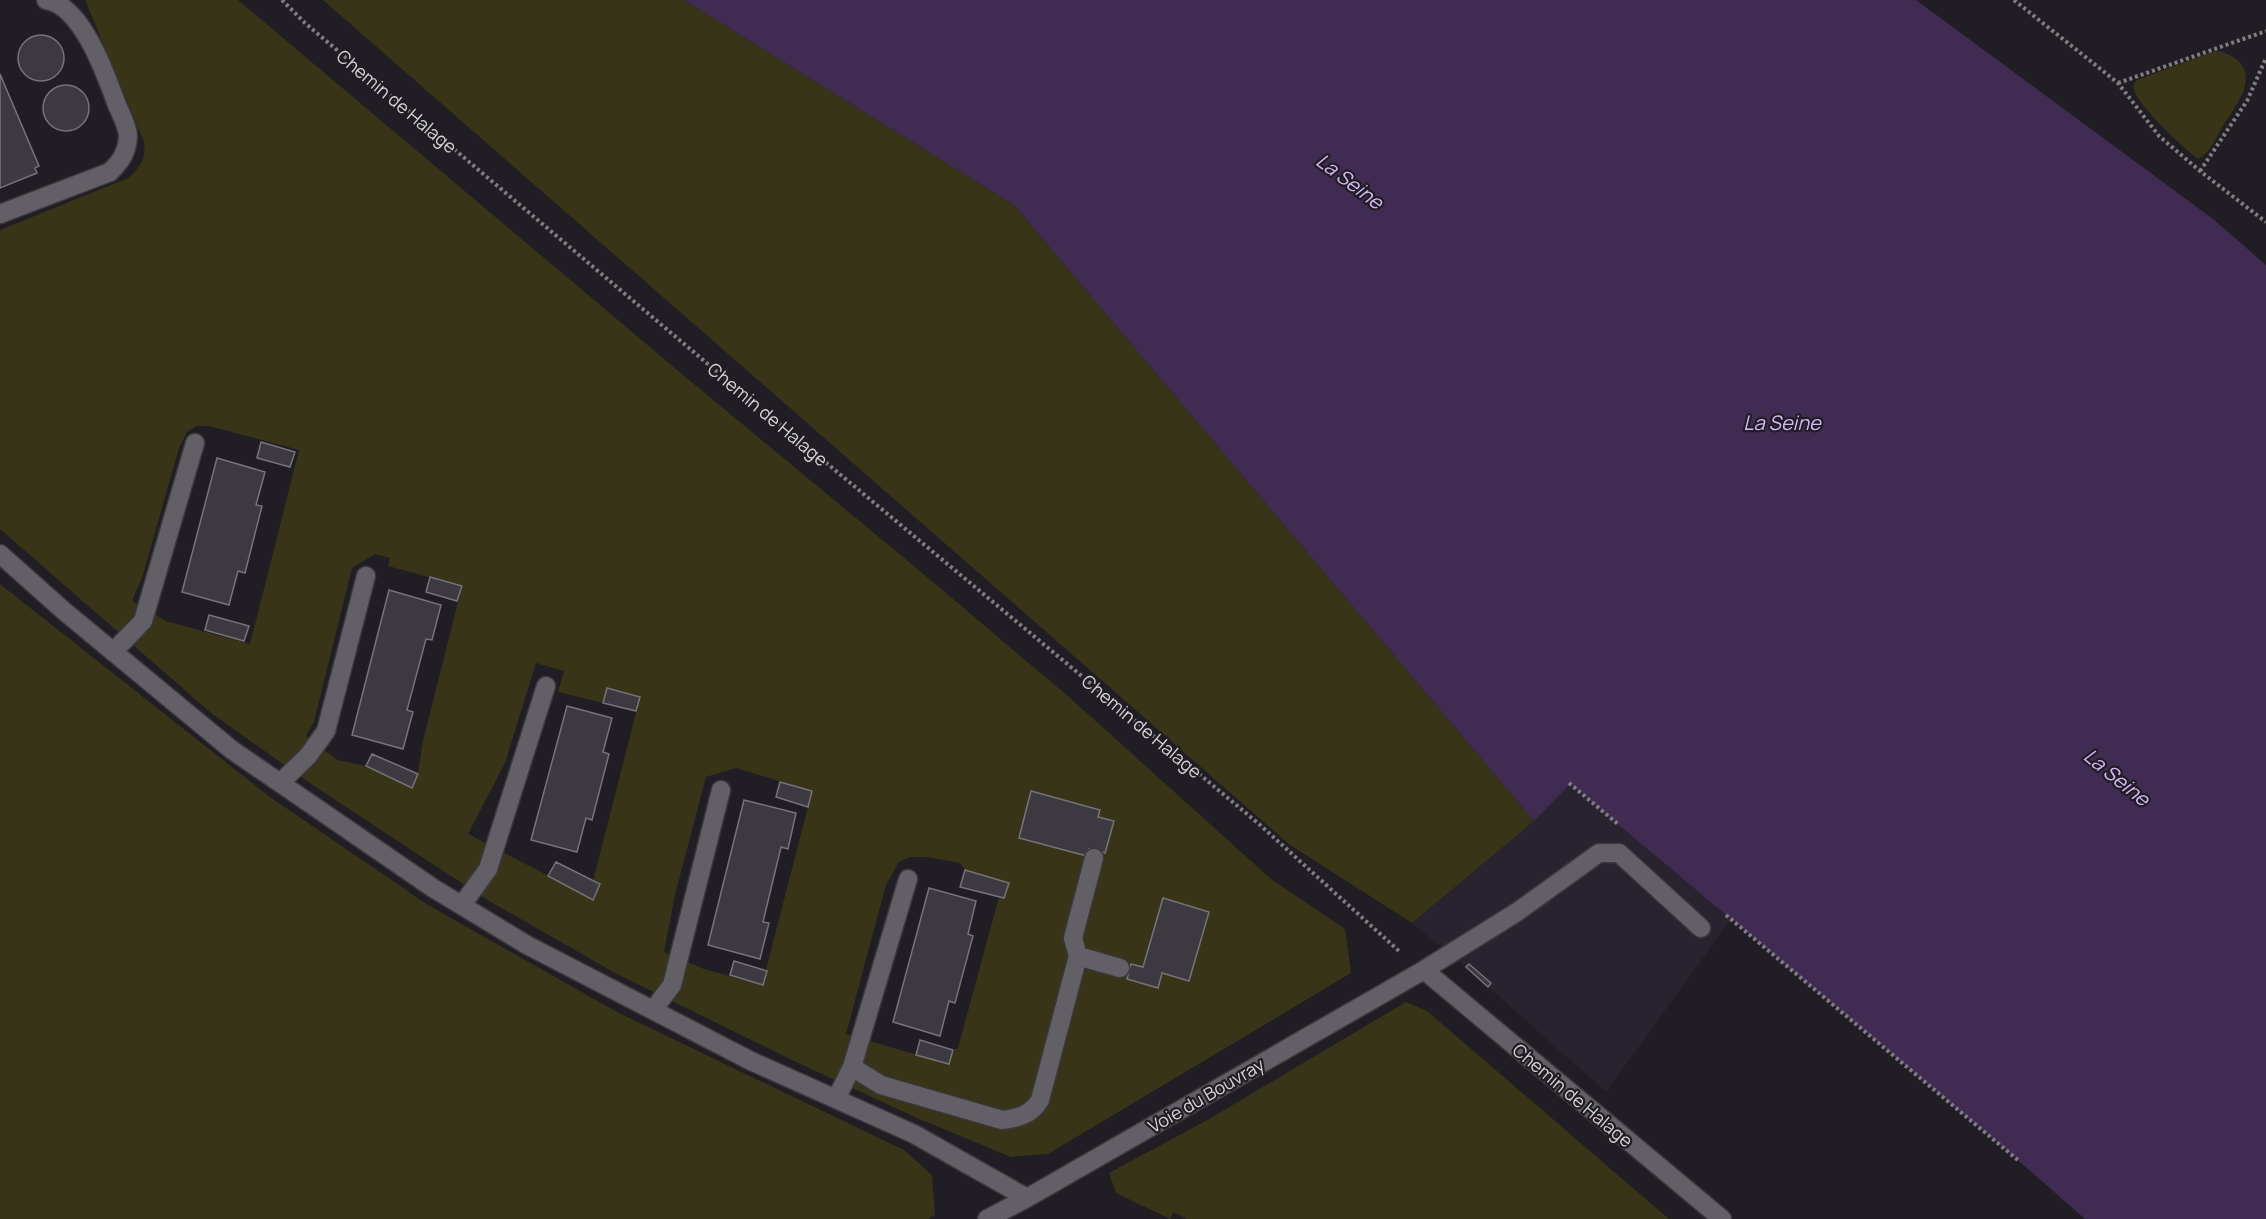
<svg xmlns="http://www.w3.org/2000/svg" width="2266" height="1219" viewBox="0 0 2266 1219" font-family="Manrope,sans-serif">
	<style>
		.built { fill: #29232f }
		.green { fill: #373418; fill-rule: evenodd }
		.water { fill: #402c52 }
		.building { fill: #3c3940; stroke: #76737a; stroke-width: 1.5 }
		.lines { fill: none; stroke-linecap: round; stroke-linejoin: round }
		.minor-casing { stroke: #3b383d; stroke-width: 21 }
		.path { stroke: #807d83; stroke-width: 4; stroke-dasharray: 3 3; stroke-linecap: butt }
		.minor { stroke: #625f66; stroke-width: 18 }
		.labels { text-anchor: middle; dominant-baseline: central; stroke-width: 4.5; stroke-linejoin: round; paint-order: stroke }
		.street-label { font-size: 18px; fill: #d5d3d7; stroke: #201d24 }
		.water-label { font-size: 20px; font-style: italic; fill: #d6b5f8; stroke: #201d24 }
	</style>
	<rect width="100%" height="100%" fill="#201d24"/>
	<!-- built -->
	<path class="built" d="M1569,783L1731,919L1606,1092L1466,967L1412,923L1534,821Z"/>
	<!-- green -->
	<path class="green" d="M85,0H238L676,369L927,577L1069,697L1271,879L1345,929L1351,973L1048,1154L1011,1157L919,1119L794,1061L615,973L489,901L314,786L211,713L0,529V230L128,178C141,166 146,159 144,142ZM196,426H209L299,450L250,644L166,621L132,601L143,575L179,448L187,432ZM375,554L390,558L388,566L462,586L422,745L418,774L412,788L366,766L337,760L306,736L314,722L352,568ZM536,663L564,671L558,692L603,703L640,697L593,881L600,885L593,899L468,834L505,763ZM736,768L812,791L762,985L704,969L664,952L675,895L706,777ZM911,857H927L960,863L965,870L1009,883L1004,898L999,897L958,1048L953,1050L948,1064L846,1034L886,885L899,862Z
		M323,0H684L1014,205L1534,821L1412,923L1290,845Z
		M2215,51C2223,51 2229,54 2236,59C2260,78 2234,108 2223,126C2217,136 2209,155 2198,159C2184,148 2136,104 2134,89C2133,84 2134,84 2137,80Z
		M0,584L270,797L428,905L617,1012L904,1150L932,1175L935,1215L928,1219H0Z
		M1406,1002L1427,1011L1669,1219H1187L1173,1212L1170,1219L1116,1193L1109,1173L1209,1119Z"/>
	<!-- water -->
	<path class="water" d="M684,0H1916L2213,219L2266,265V1219H2085L2019,1161L1570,784L1534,821L1014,205Z"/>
	<!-- building -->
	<path class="building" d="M18 58a23 23 0 1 1 46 0a23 23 0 1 1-46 0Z
		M0,74L39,166L35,168L37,173L0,188Z
		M43 108a23 23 0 1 1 46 0a23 23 0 1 1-46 0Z
		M261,442L295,452L290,467L257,458Z
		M217,458L265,472L256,505L262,506L245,573L238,571L229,605L182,592Z
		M430,577L462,586L457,601L426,592Z
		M389,590L441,605L432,640L426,639L407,710L413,712L403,749L352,735Z
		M209,615L249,626L244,641L205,630Z
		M607,688L640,697L636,711L603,703Z
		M567,706L612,718L603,752L609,754L592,820L586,818L577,852L531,840Z
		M372,754L418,774L412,788L366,766Z
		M780,782L812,791L808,807L776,797Z
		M1031,791L1100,810L1098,817L1114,821L1105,853L1089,849L1087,856L1019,838Z
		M744,800L796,813L788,849L781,847L763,922L769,923L760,959L708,945Z
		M556,862L600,884L593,900L548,876Z
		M965,870L1009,883L1004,898L960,887Z
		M929,888L976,901L968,934L973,936L955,1003L949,1001L940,1036L893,1022Z
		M1163,898L1209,912L1189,981L1162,973L1158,988L1127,979L1131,964L1143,967Z
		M734,961L767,971L763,985L730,975Z
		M1469,964L1491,983L1488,987L1466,967Z
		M920,1040L953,1050L949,1064L916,1055Z"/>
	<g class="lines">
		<!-- minor casing -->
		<g class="minor-casing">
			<path id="minor" d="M0,214L110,172C121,161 127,153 128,136C128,127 121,114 117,105C106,75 82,5 46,0
				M0,554L64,611L232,750L433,888L527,945L751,1061L914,1134L1027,1198
				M113,652L143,621L195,443
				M280,783L308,756L326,731L366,576
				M462,905L488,869L546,686
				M1078,956L1120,968
				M1424,970L1722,1219
				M653,1010L672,985L721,790
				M852,1067L881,1085L1002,1120C1018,1118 1031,1115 1040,1100L1078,956L1073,938L1094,858
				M836,1099L852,1067L908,879
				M987,1219L1027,1198L1424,970L1517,912L1599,853H1619L1701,928"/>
		</g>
		<!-- path -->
		<path class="path" d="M282,0L305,23L709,365L1259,824L1400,952
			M2014,0L2118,83L2159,136L2200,171L2266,222
			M2118,83L2266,31
			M2200,171L2247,101L2266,58
			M1569,783L1619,825
			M1726,915L2019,1161"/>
		<!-- minor -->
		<use href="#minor" class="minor"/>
	</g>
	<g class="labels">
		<!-- street labels -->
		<g class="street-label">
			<text transform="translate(397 101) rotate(40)">Chemin de Halage</text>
			<text transform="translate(768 414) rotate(40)">Chemin de Halage</text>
			<text transform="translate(1142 726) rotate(40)">Chemin de Halage</text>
			<text transform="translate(1206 1095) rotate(-30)">Voie du Bouvray</text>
			<text transform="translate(1573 1095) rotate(40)">Chemin de Halage</text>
		</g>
		<!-- water labels -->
		<g class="water-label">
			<text transform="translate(1350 181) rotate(37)">La Seine</text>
			<text x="1782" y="422">La Seine</text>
			<text transform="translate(2117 777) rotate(39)">La Seine</text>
		</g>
	</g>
</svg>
